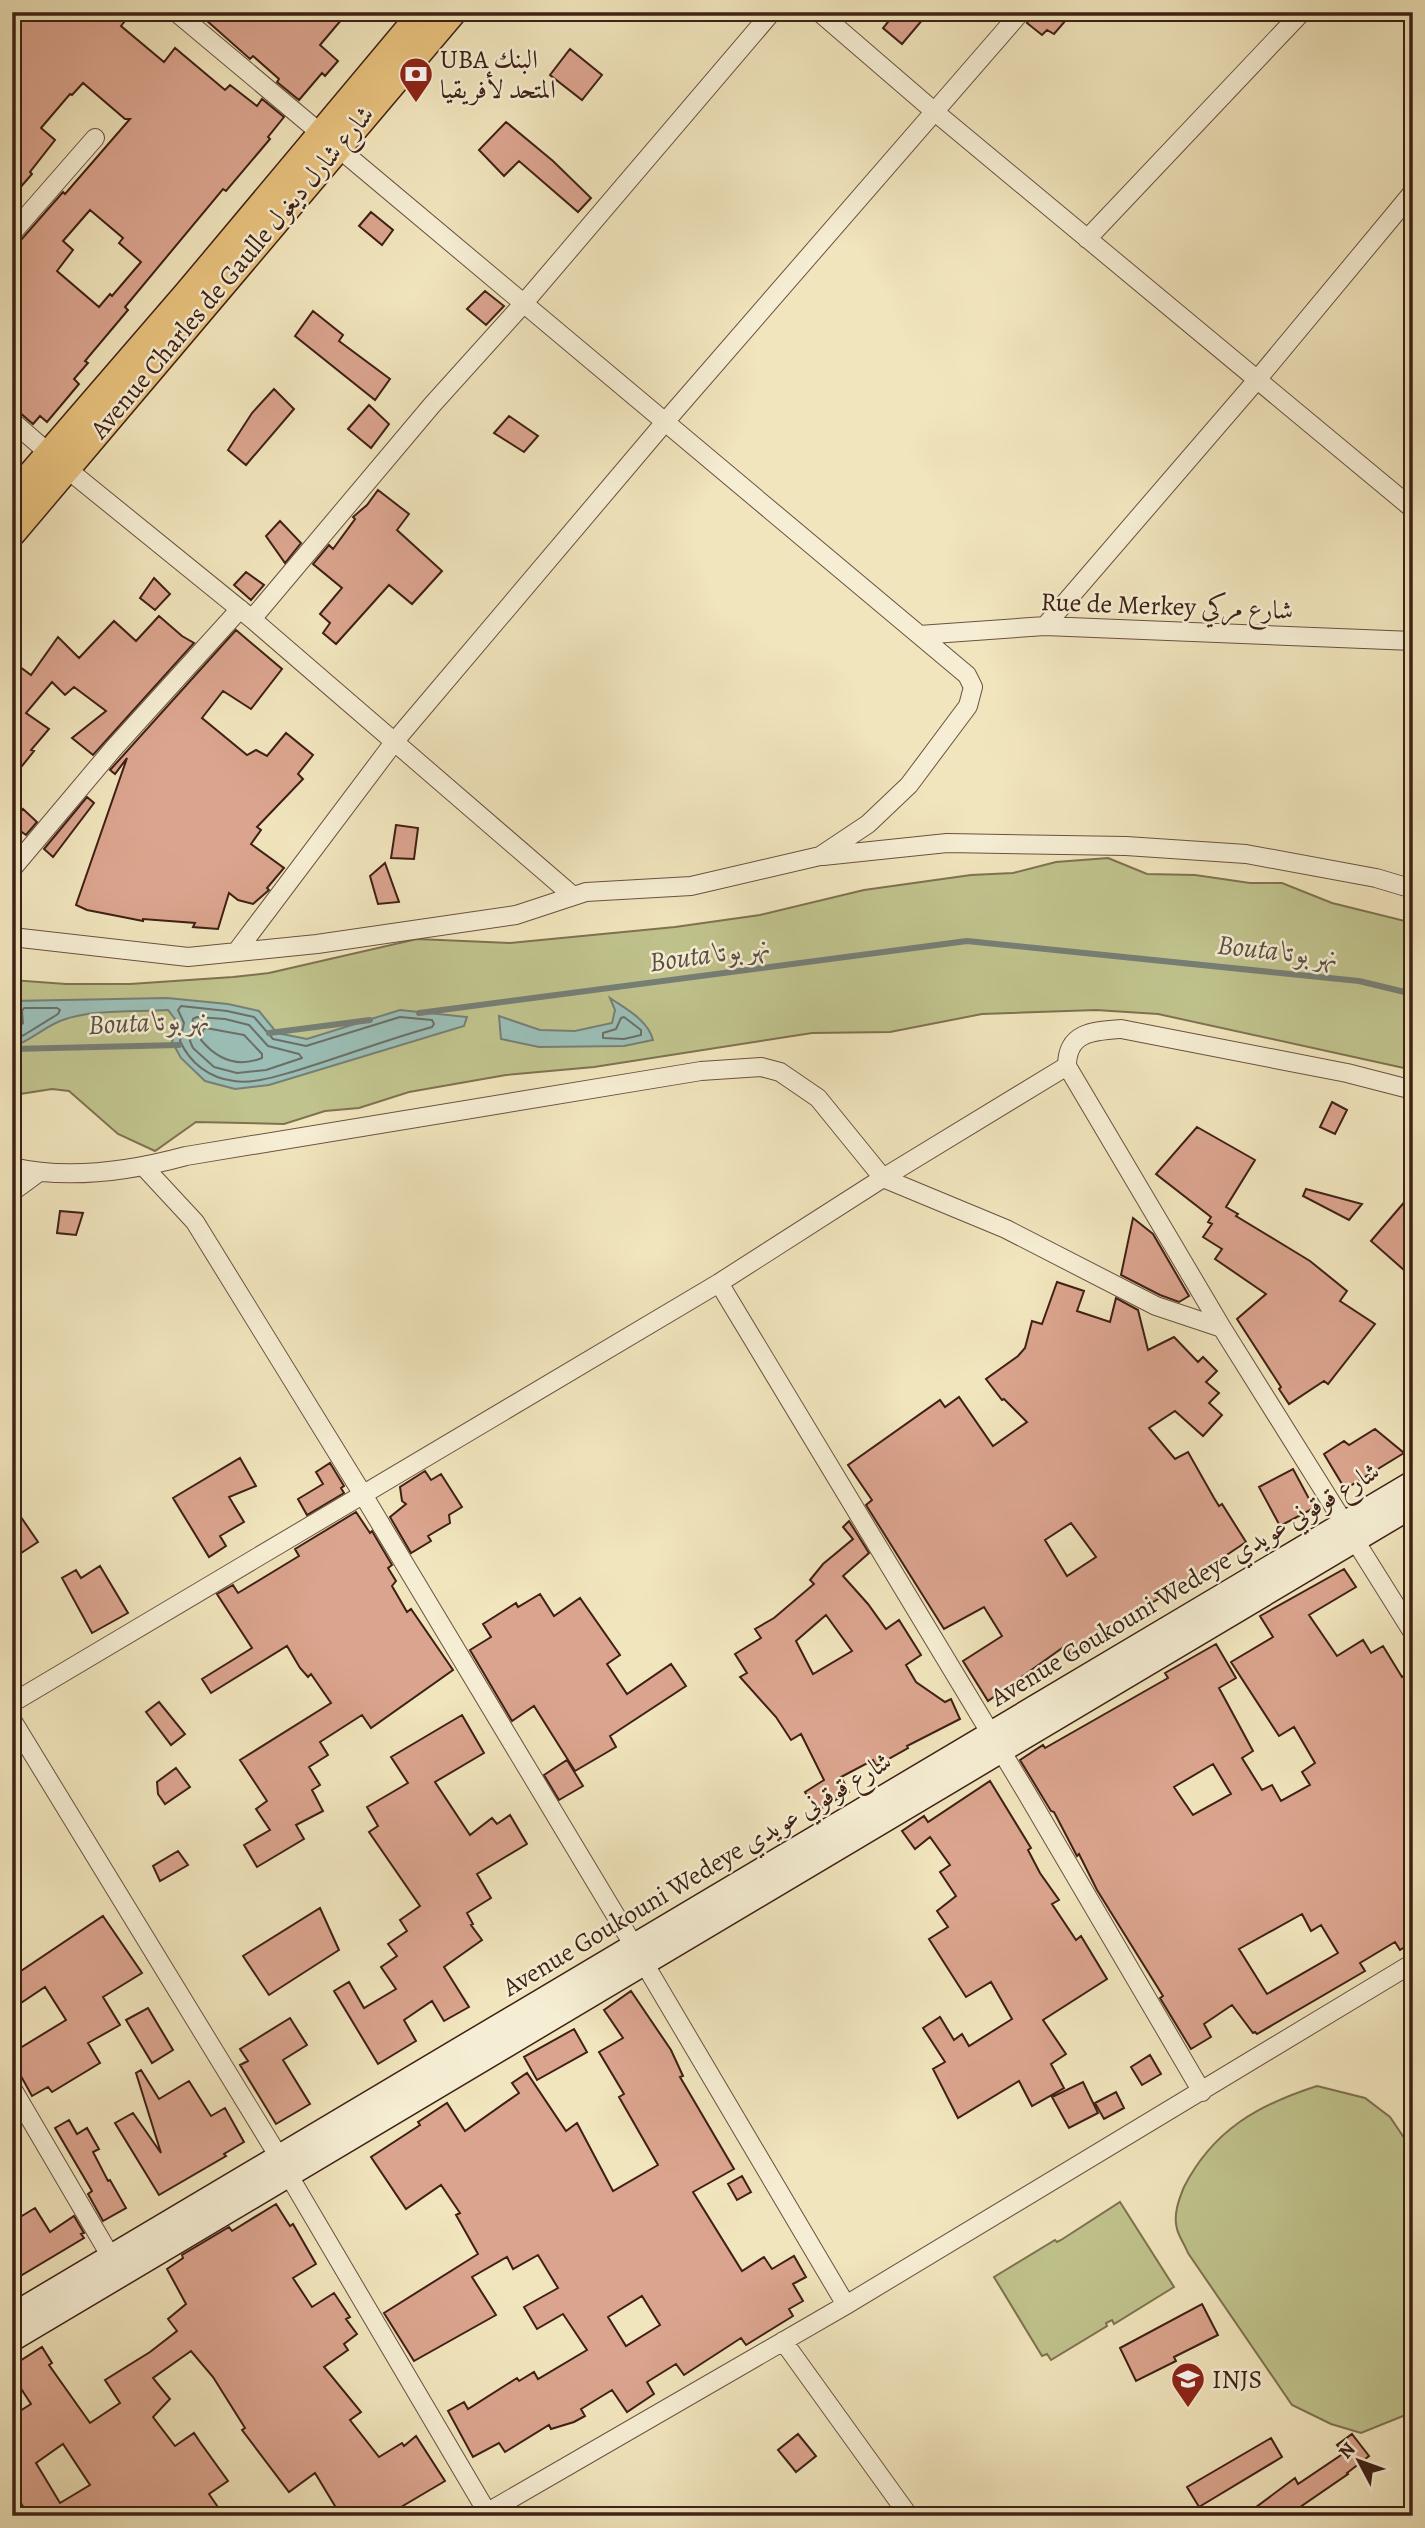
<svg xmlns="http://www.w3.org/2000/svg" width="1425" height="2528" viewBox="0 0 1425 2528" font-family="Alegreya,Amiri,serif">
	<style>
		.green { fill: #c0c38d; stroke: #7f7251; stroke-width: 2 }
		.water { fill: #9bbeb6; stroke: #767f76; stroke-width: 2 }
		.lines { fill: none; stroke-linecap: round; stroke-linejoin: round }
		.shore { stroke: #6c6f66; stroke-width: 2 }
		.stream { stroke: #767f76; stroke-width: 6 }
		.building { fill: #dba48e; stroke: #3e2015; stroke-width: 2; fill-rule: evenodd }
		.street-casing { stroke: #6b513f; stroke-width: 20 }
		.secondary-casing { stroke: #3e2015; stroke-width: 27 }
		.primary-casing { stroke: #3e2015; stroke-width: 31 }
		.street { stroke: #f6eed4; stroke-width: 18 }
		.secondary { stroke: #f6eed4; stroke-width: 24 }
		.primary { stroke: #e8c27e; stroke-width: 28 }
		.labels { text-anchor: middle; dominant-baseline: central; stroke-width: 5; stroke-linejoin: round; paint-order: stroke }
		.poi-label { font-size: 26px; fill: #3e2015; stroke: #f6eed4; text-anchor: start }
		.street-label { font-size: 26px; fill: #3e2015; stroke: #f6eed4 }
		.water-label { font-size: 28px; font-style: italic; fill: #5a4f45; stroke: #f6eed4 }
	</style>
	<rect width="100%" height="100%" fill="#f1e5bd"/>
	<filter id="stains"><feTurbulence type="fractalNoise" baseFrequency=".00286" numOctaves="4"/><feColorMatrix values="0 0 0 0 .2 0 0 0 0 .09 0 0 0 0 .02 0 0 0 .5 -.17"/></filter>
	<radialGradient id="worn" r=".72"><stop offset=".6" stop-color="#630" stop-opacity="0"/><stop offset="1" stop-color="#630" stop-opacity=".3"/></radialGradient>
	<!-- green -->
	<path class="green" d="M1108,858L1147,874L1195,875L1250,883H1282L1332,903L1413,923V1070L1158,1014L1096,1010L982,1014L890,1032L812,1033L594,1067L506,1075L409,1092L359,1108L325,1111L284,1124L196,1122L155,1151L118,1134L69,1091L52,1089L14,1095L12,1101V980L66,984H130L233,977L269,973L417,939L510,943L675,927L760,915L864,890L971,875L1013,873L1056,862Z
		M1317,2086L1365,2098L1390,2117L1413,2151V2412L1361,2433L1331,2424L1292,2405L1188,2253C1185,2245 1179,2237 1177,2229C1173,2215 1179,2199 1184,2187C1213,2130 1258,2105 1317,2086Z
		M1120,2202L1174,2287L1114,2324L1112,2320L1106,2323L1107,2326L1051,2360L1047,2354L1042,2356L994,2277L1055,2240L1057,2242L1061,2240Z"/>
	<!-- water -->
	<path class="water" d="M167,998L228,1004L259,1011L277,1033L307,1039L400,1010L467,1017L464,1026L269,1085L235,1089L205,1081L181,1058L172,1042L178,1023L168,1010C135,1012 90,1009 60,1021C43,1028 30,1041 12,1047V1024L19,1018L12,1016V1001Z
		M610,998C626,1009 648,1020 653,1040L624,1046L539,1047L501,1039L499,1016L540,1030L575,1031L612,1023L615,1010Z"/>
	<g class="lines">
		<!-- shore -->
		<path class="shore" d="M181,1006L227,1011L254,1017L273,1039L306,1046L400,1017L432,1020L434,1024L432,1027C385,1040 339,1058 292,1072C274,1077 252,1084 234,1081C209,1078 190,1063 180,1041L184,1023L178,1010Z
			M197,1017L225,1019L249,1025L268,1046L299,1054L302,1058L266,1070L237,1073L214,1067L193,1048L190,1041L193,1019Z
			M624,1017L641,1030V1035L624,1039L603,1038V1033L616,1029L621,1018Z
			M206,1028L244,1035L262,1054V1058C237,1068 217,1059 201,1040L203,1030Z
			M12,1029L18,1028L23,1023L22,1011L24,1008H57L60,1010L58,1014L24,1035L12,1040"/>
		<!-- stream -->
		<path class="stream" d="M419,1013L967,941L1359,981L1413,994
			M269,1033L370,1020
			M12,1049L179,1045"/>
	</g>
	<!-- building -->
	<path class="building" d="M12,12H132L121,26L164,62L175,48L225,90L230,85L257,106L262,99L284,117L268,137L270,139L226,191L223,189L125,307L128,310L85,361L88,363L74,379L79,384L47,422L40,416L33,424L19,412L12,410V244L21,240L63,192L65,194L130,119H125L83,83L72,95L70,94L41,128L55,140L30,172L32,174L12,197ZM90,210L123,238L119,243L141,262L112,296L110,294L99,307L57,271L73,250L63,241Z
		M197,12H348L320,45L338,61L325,76L322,73L299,100L277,82L279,79L253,56L250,59Z
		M896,12H929L902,44L883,28Z
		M1032,12H1062L1060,14L1066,20L1054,34L1047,30L1042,35L1027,23Z
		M570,49L602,75L582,100L550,75Z
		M506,122L553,161L591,198L578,212L519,161L504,176L479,150Z
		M371,212L393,230L382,245L359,226Z
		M485,291L504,306L486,325L467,309Z
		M313,311L343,335L339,341L390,379L375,400L295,336Z
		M274,389L294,409L246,465L228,450L252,413Z
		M369,405L389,424L371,448L348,429Z
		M509,416L538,436L524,452L494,433Z
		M378,490L409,514L397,530L442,571L412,604L389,585L336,644L323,633L330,623L320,614L342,588L313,564L329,545L333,549L355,519L353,517L367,505Z
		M280,521L301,543L285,563L266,536Z
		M246,572L264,585L251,600L234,585Z
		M154,578L170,594L155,610L140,598Z
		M159,616L182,636L194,643L93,755L72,738L106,711L74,687L65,695L52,682L26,713L49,729L31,750L34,751L22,766L19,764L12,772V661L31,675L58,637L79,658L114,621L136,641Z
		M236,630L282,669L251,709L223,691L202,718L247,755L256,750L267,756L286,733L313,755L298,774L303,779L257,827L261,830L251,844L284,868L267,888L269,890L253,904L238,900L229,893L218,929L193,927L195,923L143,919V921L87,910L76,905L127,758L115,774L110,770Z
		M87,797L94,803L53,857L44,849Z
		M23,809L37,822L26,835L12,825V820Z
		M396,825L418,828L414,859L391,858Z
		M385,863L399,902L378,904L370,876Z
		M1332,1102L1347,1110L1335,1134L1320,1127Z
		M1197,1127L1255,1160L1226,1207L1238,1214L1236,1216L1310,1261L1347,1291L1340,1301L1375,1324L1328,1384L1324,1381L1289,1404L1279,1389L1281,1387L1237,1319L1266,1294L1215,1259L1222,1249L1203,1237L1212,1224L1208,1222L1211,1217L1156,1174Z
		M1306,1189L1362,1204L1349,1220L1303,1196Z
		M1413,1192V1237L1404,1248L1413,1256V1278L1371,1241Z
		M60,1211L83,1213L76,1235L57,1233Z
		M1133,1218L1153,1234L1189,1296L1179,1302L1160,1295L1121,1275Z
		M1057,1282L1084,1291L1077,1311L1110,1322L1116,1298L1138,1310L1148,1350L1174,1337L1198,1362L1203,1357L1217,1371L1206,1382L1219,1393L1209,1403L1222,1415L1203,1436L1175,1411L1149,1428L1175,1459L1188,1452L1214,1498L1219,1506L1222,1504L1246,1542L1185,1583L1148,1605L1147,1603L1107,1629L1109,1632L1070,1655L1065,1646L988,1701L963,1661L1002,1636L984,1607L944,1629L866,1505L872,1500L848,1465L940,1400L945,1407L959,1397L993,1446L1027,1422L1004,1399L1002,1400L986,1379L1018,1356L1025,1348L1032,1321L1042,1324ZM1071,1523L1096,1557L1067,1576L1045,1540Z
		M1375,1429L1404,1453L1345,1489L1324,1454L1344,1441L1349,1445Z
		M240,1458L256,1486L229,1497L244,1522L220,1536L226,1546L209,1557L173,1498Z
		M330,1463L344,1486L341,1488L344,1493L307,1515L298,1499L323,1484L316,1472Z
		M1293,1469L1314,1508L1280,1526L1259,1487Z
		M425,1471L431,1480L441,1474L462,1507L449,1515L450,1523L428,1536L431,1541L411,1553L390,1517L406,1504L402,1501L400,1487Z
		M12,1504L38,1542L12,1559Z
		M356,1512L370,1533L372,1531L392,1565L388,1568L396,1581L392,1586L407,1612L411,1609L453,1670L371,1728L362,1715L320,1742L328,1755L309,1767L320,1785L312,1790L323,1811L296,1825L304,1839L257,1867L244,1845L270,1830L256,1809L267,1801L240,1760L331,1703L311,1674L308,1677L300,1668L287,1646L211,1693L202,1679L252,1648L217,1594L233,1585L238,1593L299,1556L295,1549Z
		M849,1521L869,1553L843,1576L868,1604L886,1629L899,1620L921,1655L906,1665L916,1682L945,1702L951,1699L960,1719L907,1746L908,1748L876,1766L873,1760L841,1777L849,1792L817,1811L805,1792L824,1780L801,1734L791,1740L776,1717L740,1677L747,1673L735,1654L761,1638L755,1629L774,1618L814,1584L810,1580L823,1564L853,1539L843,1527ZM826,1615L852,1651L813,1674L796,1641Z
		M100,1566L128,1613L92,1633L62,1578L76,1570L81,1578Z
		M1344,1569L1356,1587L1309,1615L1337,1656L1363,1640L1371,1653L1383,1646L1402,1677L1413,1671V1942L1400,1950L1395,1942L1360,1963L1365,1971L1257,2034L1255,2032L1253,2033L1232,2005L1204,2024L1211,2037L1191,2049L1160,1998L1163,1996L1097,1890L1079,1854L1077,1856L1054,1812L1051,1811L1020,1760L1043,1745L1045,1748L1168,1678L1165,1673L1216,1644L1236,1678L1219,1688L1253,1751L1242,1758L1262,1790L1272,1785L1281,1801L1310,1785L1302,1772L1315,1763L1294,1727L1279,1736L1231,1662L1273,1637L1260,1616ZM1213,1764L1231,1794L1193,1815L1174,1787ZM1302,1914L1311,1931L1321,1925L1338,1953L1267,1994L1239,1949Z
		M540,1594L554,1616L580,1598L620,1655L607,1664L627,1694L671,1664L686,1686L610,1736L616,1747L575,1771L534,1706L512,1721L470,1650L491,1637L483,1624L516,1603L518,1607Z
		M159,1702L185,1734L171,1745L146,1712Z
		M462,1715L484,1753L435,1782L470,1835L492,1818L497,1824L510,1815L527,1844L477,1874L491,1898L467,1913L473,1924L471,1925L482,1940L444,1967L469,2007L444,2021L432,2001L404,2020L416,2041L378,2064L334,1991L349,1982L364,2008L396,1989L381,1967L397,1956L388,1944L407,1931L400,1920L420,1906L369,1832L378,1826L367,1807L408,1783L391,1757Z
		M567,1760L583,1786L559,1800L544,1775Z
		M176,1768L190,1787L165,1804L158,1794L157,1782Z
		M990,1781L1031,1848L1028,1850L1040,1873L1059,1900L1052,1904L1076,1940L1081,1936L1107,1979L1043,2020L1066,2054L1051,2064L1064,2088L1032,2106L1019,2081L958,2118L933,2069L945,2062L923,2028L940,2017L954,2040L962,2034L969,2046L1012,2019L991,1982L966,1997L929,1939L948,1927L937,1911L956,1896L940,1872L950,1865L930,1837L915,1849L902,1831L924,1816L928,1822Z
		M178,1851L188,1865L160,1881L153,1866Z
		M320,1908L339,1950L269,1995L243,1956Z
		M103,1916L142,1973L103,1997L120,2025L88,2043L100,2063L52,2092L48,2087L32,2096L12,2060V2053L66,2020L45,1987L12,2009V1977Z
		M631,1991L671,2050L683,2076L680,2077L734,2169L693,2192L742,2271L764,2257L772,2269L794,2256L806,2277L793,2284L803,2301L789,2309L793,2316L746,2345L741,2338L684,2375L676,2364L647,2382L654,2394L627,2412L612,2390L581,2409L585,2416L574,2422L551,2429L549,2425L505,2452L499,2443L473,2457L448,2411L464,2402L468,2409L517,2378L519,2381L534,2372L538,2379L587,2350L563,2314L537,2329L524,2307L558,2288L538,2255L513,2269L507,2257L472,2277L496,2315L414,2361L384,2313L478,2254L456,2215L460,2213L441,2185L406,2209L371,2157L420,2125L418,2122L447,2103L465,2131L519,2093L512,2083L527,2073L566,2131L577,2123L613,2191L658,2165L619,2097L624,2094L599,2052L623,2038L604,2010ZM642,2296L660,2325L626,2346L608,2317Z
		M148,2008L173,2050L152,2063L126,2020Z
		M290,2018L307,2045L283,2060L310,2104L276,2124L240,2065L248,2061L240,2049Z
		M574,2029L587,2052L537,2080L524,2057Z
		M1150,2055L1161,2074L1142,2085L1131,2067Z
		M141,2070L159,2099L189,2081L211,2116L225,2108L244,2142L224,2154L226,2156L159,2195L115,2123L133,2113L161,2153L136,2073Z
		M1083,2082L1098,2113L1069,2128L1052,2097Z
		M1116,2092L1124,2108L1104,2119L1095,2103Z
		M69,2120L77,2134L87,2128L99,2149L93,2152L108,2181L110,2180L126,2208L103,2221L88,2194L92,2191L55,2128Z
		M742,2176L751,2192L737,2200L728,2184Z
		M276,2204L290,2226L293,2224L316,2264L293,2278L312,2307L334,2293L350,2317L346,2319L357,2334L344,2344L348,2350L324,2367L361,2412L350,2420L379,2457L402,2443L404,2446L416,2436L445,2481L396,2510L400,2516H341L315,2473L289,2492L242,2430L245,2428L213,2377L191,2351L153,2378L170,2399L153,2417L175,2446L194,2433L200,2442L228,2481L209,2494L224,2516H29L12,2489V2416L31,2404L12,2375V2366L42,2347L52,2363L49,2365L90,2423L120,2403L105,2380L150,2352L177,2331L168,2319L186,2304L167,2269L183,2258L182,2255L229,2227L232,2231ZM63,2444L90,2485L60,2503L36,2463Z
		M35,2208L50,2232L74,2216L84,2233L81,2234L84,2238L12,2281V2258L19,2253L12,2242V2222Z
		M1202,2304L1218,2335L1174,2357L1176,2361L1136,2381L1120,2348Z
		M798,2434L816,2456L796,2472L778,2450Z
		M1352,2434L1369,2456L1347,2473L1348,2474L1287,2516H1244L1295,2478L1298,2484L1344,2453L1337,2445Z
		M1271,2438L1282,2457L1199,2507L1187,2487Z"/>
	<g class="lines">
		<!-- street casing -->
		<g class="street-casing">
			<path id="street" d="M819,12L935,112L1413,509
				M12,233L95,138
				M1087,239L1302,12
				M12,421L67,469L252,619L572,895
				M252,619L432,405L524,303L772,12
				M1045,626L1256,381L1413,192
				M919,635L1045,626L1413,641
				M823,856L947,843L1126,846L1246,854L1376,878L1413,889
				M12,869L113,749L240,609
				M12,937L188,957L317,944L516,915L586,892L691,886L820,856L868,824L909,785L968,706L973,687L967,675L176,12
				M237,951L395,741L665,422L1021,12
				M1067,1066L1222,1328L1413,1633
				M12,1167C68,1180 131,1171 186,1156L701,1071L761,1067L780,1072L818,1098L883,1178L1006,1229L1156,1306L1222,1328
				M144,1167L195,1222L362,1493L634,1946L846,2305
				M12,1192L38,1173
				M719,1283L1026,1792L1202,2092
				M12,1703L719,1283L883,1178L1067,1066C1067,1032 1093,1031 1121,1029L1347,1073L1413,1090
				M12,1720L279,2157
				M12,2088L111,2257
				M288,2174L487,2512
				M783,2341L909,2516
				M481,2516L846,2305L1413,1963"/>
		</g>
		<!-- secondary casing -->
		<g class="secondary-casing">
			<path id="secondary" d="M12,2316L1413,1483
				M12,2339L1413,1505"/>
		</g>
		<!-- primary casing -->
		<g class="primary-casing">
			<path id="primary" d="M12,498L188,294L424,12
				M12,532L452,12"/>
		</g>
		<!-- street -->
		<use href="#street" class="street"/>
		<!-- secondary -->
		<use href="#secondary" class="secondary"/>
		<!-- primary -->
		<use href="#primary" class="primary"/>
	</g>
	<!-- icons -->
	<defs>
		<g id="bank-pin" transform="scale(1.75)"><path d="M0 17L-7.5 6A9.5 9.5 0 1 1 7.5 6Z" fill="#8f2418" stroke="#f6eed4"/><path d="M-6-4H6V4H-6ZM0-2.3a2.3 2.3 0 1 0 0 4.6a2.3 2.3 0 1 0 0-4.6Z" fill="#fff"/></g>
		<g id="school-pin" transform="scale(1.75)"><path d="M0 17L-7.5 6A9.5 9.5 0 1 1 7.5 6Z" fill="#8f2418" stroke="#f6eed4"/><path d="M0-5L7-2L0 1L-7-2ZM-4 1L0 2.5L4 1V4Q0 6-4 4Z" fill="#fff"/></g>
	</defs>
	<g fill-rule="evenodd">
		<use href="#bank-pin" x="416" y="74"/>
		<use href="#school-pin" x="1188" y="2379"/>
	</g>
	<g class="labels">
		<!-- poi labels -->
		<g class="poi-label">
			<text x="440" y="59">UBA البنك<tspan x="440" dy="30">المتحد لأفريقيا</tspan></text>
			<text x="1212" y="2379">INJS</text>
		</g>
		<!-- street labels -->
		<g class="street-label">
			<text transform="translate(232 272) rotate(-50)">Avenue Charles de Gaulle شارع شارل ديغول</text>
			<text transform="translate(1167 606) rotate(2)">Rue de Merkey شارع مركي</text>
			<text transform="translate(1185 1584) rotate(-31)">Avenue Goukouni Wedeye شارع قوقوني عويدي</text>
			<text transform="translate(697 1874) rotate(-31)">Avenue Goukouni Wedeye شارع قوقوني عويدي</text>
		</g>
		<!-- water labels -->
		<g class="water-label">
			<text transform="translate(1278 951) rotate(6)">Bouta نهر بوتا</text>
			<text transform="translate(710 954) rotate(-8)">Bouta نهر بوتا</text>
			<text transform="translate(149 1022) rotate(-3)">Bouta نهر بوتا</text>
		</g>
	</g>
	<!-- margin -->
	<rect width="1425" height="2528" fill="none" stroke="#f1e5bd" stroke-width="42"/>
	<rect x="14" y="14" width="1397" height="2500" fill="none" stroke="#3e2015" stroke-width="3.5"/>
	<rect x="21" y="21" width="1383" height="2486" fill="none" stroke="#3e2015" stroke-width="2"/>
	<!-- north arrow -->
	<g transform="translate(1359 2461) rotate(311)" stroke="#f6eed4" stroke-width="5" paint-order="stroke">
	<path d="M0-5L12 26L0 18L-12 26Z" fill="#3e2015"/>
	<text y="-10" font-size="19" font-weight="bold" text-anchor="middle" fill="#3e2015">N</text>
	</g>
	<rect width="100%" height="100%" filter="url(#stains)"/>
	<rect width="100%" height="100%" fill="url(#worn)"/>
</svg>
